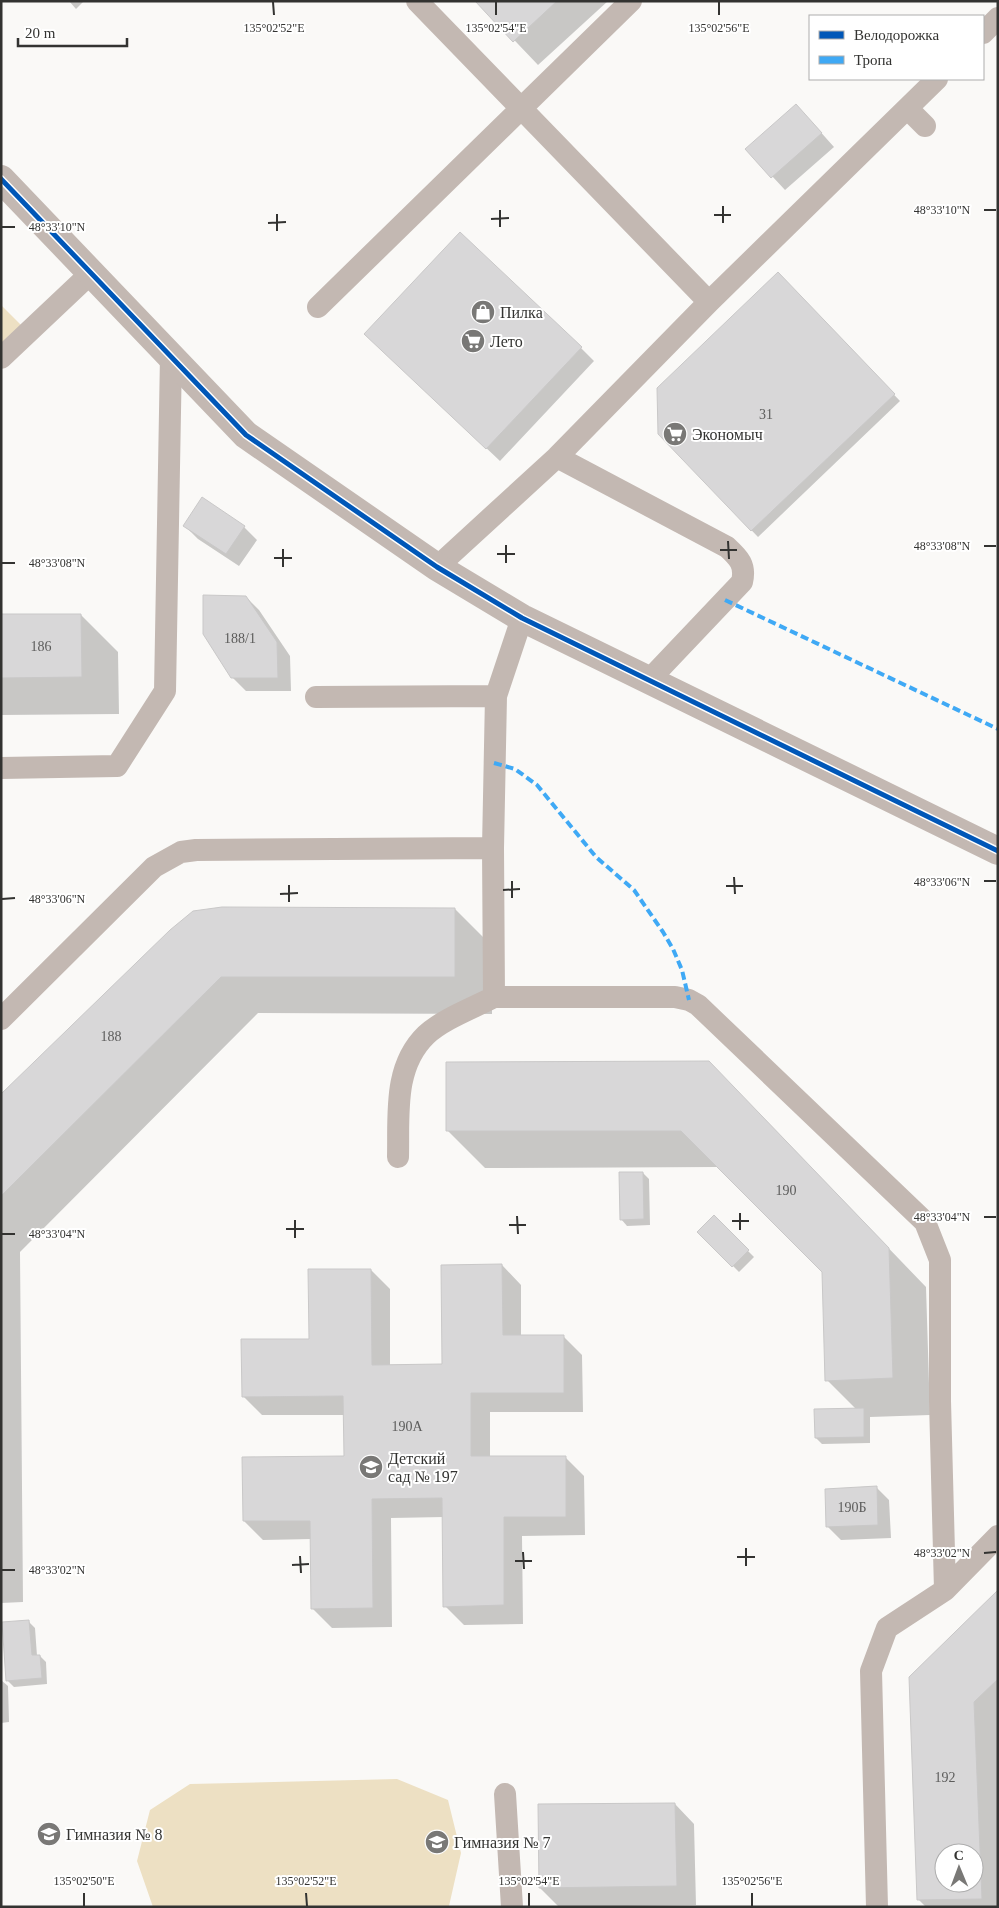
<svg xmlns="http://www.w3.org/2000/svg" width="999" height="1908" viewBox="0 0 999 1908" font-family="'Times New Roman',serif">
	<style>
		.green { fill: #ede0c3 }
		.shadow { fill: #0003; fill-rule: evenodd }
		.building { fill: #d8d7d8; stroke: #c9c8c8; fill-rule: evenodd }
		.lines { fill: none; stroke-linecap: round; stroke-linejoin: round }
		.lane { stroke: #c3b8b2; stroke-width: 22 }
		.street { stroke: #c3b8b2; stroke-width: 28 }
		.quiet { stroke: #3fa9f5; stroke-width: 4; stroke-dasharray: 8 4; stroke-linecap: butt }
		.cycleway-casing { stroke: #fff; stroke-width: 8 }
		.cycleway { stroke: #0057b8; stroke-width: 5 }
		.ticks { fill: none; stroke: #333331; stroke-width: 2 }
		.labels { text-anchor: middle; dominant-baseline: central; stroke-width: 4; stroke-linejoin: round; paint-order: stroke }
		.number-label { font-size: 14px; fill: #5c5c5b }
		.poi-label { font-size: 16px; fill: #333331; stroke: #fff; text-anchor: start }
		.ticks-label { font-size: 12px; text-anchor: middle; fill: #333331; stroke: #fff; stroke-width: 4; stroke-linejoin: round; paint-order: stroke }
	</style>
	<rect width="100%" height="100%" fill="#faf9f7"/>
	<!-- green -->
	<path class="green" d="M1,305L25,329L1,351Z
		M397,1779L448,1800L461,1853L449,1906L153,1907L137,1861L150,1810L190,1784Z"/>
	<!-- shadow -->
	<path class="shadow" d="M69,1H84L76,9Z
		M477,1H608L538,65Z
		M809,119L834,147L785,190L747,149Z
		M778,273L900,401L758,537L659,434Z
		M379,347L581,348L594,361L500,461Z
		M185,526L244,527L257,540L239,566L198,539Z
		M246,597L259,610L290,656L291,691H246L232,677Z
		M81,615L118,652L119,714L1,715V616Z
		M455,909L492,946V1014L258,1013L20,1252L23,1602L1,1603V1096L171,931Z
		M746,1100L926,1287L930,1415L870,1417V1443L822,1444L816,1438L856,1409L827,1380L823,1271L719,1167L485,1168L448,1131Z
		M643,1173L649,1179L650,1225L627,1226L621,1219Z
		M714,1217L754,1257L739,1272L699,1232Z
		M502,1265L521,1285V1337L563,1336L582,1355L583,1412H490V1457H565L584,1476L585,1535L522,1536L523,1624L464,1625L445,1606L444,1517L391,1518L392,1627L332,1628L312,1608V1539L263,1540L244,1521L345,1457V1415H262L243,1396L310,1340L371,1270L390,1289V1366H443Z
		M876,1487L889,1500L891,1538L841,1540L828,1527Z
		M998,1591V1907H926L919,1900ZM944,1853H974V1883H944Z
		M29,1622L35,1628L37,1656H40L46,1662L47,1684L14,1687L7,1680Z
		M1,1680L8,1686L9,1722L1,1723Z
		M675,1804L694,1824L696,1905L559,1907L540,1888Z"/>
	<!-- building -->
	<path class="building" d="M475,1H557L513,42Z
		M796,104L822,133L771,178L745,149Z
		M460,232L582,347L486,449L364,334Z
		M778,272L895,394L751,531L658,434L657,388Z
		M202,497L245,526L226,554L183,526Z
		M203,595L246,596L277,642L278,678H231L203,634Z
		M1,614H81L82,677L1,678Z
		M222,907L455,908V977H221L1,1196V1094L170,930L193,911Z
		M709,1061L889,1248L893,1378L825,1381L822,1272L681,1131H446V1062Z
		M619,1172H643L644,1219L620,1220Z
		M714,1215L749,1250L732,1267L697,1232Z
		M502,1264L503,1335H564V1393H471V1456H566V1517H504V1605L443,1607L442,1498L372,1499L373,1608L311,1609L310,1521H243L242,1457L344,1456L343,1396L242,1397L241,1339H309L308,1269H371L372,1365L442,1364L441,1265Z
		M864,1408V1437L815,1438L814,1409Z
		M877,1486L878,1525L826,1527L825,1489Z
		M998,1590V1679L974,1702L982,1899L917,1900L909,1677ZM944,1853H974V1883H944Z
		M29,1620L32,1655H40L42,1678L6,1681L2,1622Z
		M675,1803L677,1886L539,1888L538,1804Z"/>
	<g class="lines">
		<!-- lane -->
		<path class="lane" d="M417,1L709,302
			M983,33L998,18
			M908,109L925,126
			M318,307L631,1
			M1,358L91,273
			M557,457L727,547C739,558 746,565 742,582L649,680
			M437,567L557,457L709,302L937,79
			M316,697L496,696
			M1,768L117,766L165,691L171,356
			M493,848L494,997H675L689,1000L698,1005L925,1222L940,1260V1401L945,1590
			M1,1019L154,867L181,852L196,850L493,848L496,696L522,618
			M398,1157C399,1115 393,1067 426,1035C443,1019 473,1008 494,997
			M505,1794L512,1907
			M877,1907L871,1671L887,1628L945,1590L998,1536"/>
		<!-- street -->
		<path class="street" d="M1,179L246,435L437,567L522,618L998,851"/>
		<!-- quiet -->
		<path class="quiet" d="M725,600L998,729
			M494,763L515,769L537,785L596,857L634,890L663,932L673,949L682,970L689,1000"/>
		<!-- cycleway casing -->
		<g class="cycleway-casing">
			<path id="cycleway" d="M1,179L246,435L437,567L522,618L998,851"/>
		</g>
		<!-- cycleway -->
		<use href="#cycleway" class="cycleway"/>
	</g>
	<!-- ticks -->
	<path class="ticks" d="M273,2L274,15M496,2V15M719,2V15M723,206V223M500,210V227M984,210H996M277,214V231M714,215H731M491,219L509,218M268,223L286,222M2,227H15M728,541L729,559M506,545V563M984,546H996M283,549V567M720,550H737M497,554H515M274,558H292M2,563H15M734,877L735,894M512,881V898M984,881H996M289,885V902M726,886H743M503,890L520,889M280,894L298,893M2,899L15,898M740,1213V1230M517,1216L518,1234M984,1217H996M295,1220V1238M732,1221H749M509,1225H526M286,1229H304M2,1234H15M746,1548V1566M523,1552L524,1569M984,1553L996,1552M300,1556L301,1573M737,1557H755M515,1561H532M292,1565L309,1564M2,1570H15M84,1893V1906M306,1893L307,1906M529,1893V1906M752,1893V1906"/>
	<!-- icons -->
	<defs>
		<g id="shop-disc" transform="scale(1.25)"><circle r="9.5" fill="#797876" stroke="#fff"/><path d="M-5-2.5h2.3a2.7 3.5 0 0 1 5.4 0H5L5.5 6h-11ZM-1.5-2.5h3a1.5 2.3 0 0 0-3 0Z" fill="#fff"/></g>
		<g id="supermarket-disc" transform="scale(1.25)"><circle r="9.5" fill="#797876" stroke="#fff"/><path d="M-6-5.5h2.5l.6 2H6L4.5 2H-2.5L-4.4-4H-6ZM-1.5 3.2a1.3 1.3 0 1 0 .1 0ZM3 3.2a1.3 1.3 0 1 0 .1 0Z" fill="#fff"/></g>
		<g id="school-disc" transform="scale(1.25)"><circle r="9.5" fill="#797876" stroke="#fff"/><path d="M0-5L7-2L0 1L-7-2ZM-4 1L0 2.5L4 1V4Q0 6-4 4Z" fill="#fff"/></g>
	</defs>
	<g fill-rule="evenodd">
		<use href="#shop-disc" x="483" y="312"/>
		<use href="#supermarket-disc" x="473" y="341"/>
		<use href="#supermarket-disc" x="675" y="434"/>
		<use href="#school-disc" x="371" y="1467"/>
		<use href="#school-disc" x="49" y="1834"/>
		<use href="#school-disc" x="437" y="1842"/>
	</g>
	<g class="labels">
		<!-- number labels -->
		<g class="number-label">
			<text x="766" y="414">31</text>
			<text x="240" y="638">188/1</text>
			<text x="41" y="646">186</text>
			<text x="111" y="1036">188</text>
			<text x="786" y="1190">190</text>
			<text x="407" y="1426">190А</text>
			<text x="852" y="1507">190Б</text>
			<text x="945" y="1777">192</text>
		</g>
		<!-- poi labels -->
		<g class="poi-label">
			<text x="500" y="312">Пилка</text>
			<text x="490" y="341">Лето</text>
			<text x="692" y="434">Экономыч</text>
			<text x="388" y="1458">Детский<tspan x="388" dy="18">сад № 197</tspan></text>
			<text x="66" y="1834">Гимназия № 8</text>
			<text x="454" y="1842">Гимназия № 7</text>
		</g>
	</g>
	<g class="ticks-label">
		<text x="274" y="32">135°02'52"E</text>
		<text x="496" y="32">135°02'54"E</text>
		<text x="719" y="32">135°02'56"E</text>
		<text x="942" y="214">48°33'10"N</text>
		<text x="57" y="231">48°33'10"N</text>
		<text x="942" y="550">48°33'08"N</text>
		<text x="57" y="567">48°33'08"N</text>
		<text x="942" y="886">48°33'06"N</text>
		<text x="57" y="903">48°33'06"N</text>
		<text x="942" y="1221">48°33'04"N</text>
		<text x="57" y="1238">48°33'04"N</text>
		<text x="942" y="1557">48°33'02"N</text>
		<text x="57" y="1574">48°33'02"N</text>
		<text x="84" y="1885">135°02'50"E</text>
		<text x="306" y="1885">135°02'52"E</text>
		<text x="529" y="1885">135°02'54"E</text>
		<text x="752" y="1885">135°02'56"E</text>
	</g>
	<!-- border -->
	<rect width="999" height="1908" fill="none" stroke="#333331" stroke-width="5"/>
	<!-- legend -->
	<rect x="809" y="15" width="175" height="65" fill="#ffffff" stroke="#adadad"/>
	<rect x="819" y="31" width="25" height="8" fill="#0057b8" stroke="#adadad"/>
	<text x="854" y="40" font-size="15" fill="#333331">Велодорожка</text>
	<rect x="819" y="56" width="25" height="8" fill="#3fa9f5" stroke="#adadad"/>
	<text x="854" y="65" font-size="15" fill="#333331">Тропа</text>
	<!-- north arrow -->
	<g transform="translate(959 1868) rotate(359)"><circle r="24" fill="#ffffff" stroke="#adadad"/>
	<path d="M0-4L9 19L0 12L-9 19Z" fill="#797876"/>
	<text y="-8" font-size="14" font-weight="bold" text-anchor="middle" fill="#333331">С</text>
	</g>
	<!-- scale -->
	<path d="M18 38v8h109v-8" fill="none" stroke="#333331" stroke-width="2.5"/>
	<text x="25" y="38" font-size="15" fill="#333331" stroke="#ffffff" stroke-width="4" paint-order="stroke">20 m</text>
</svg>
